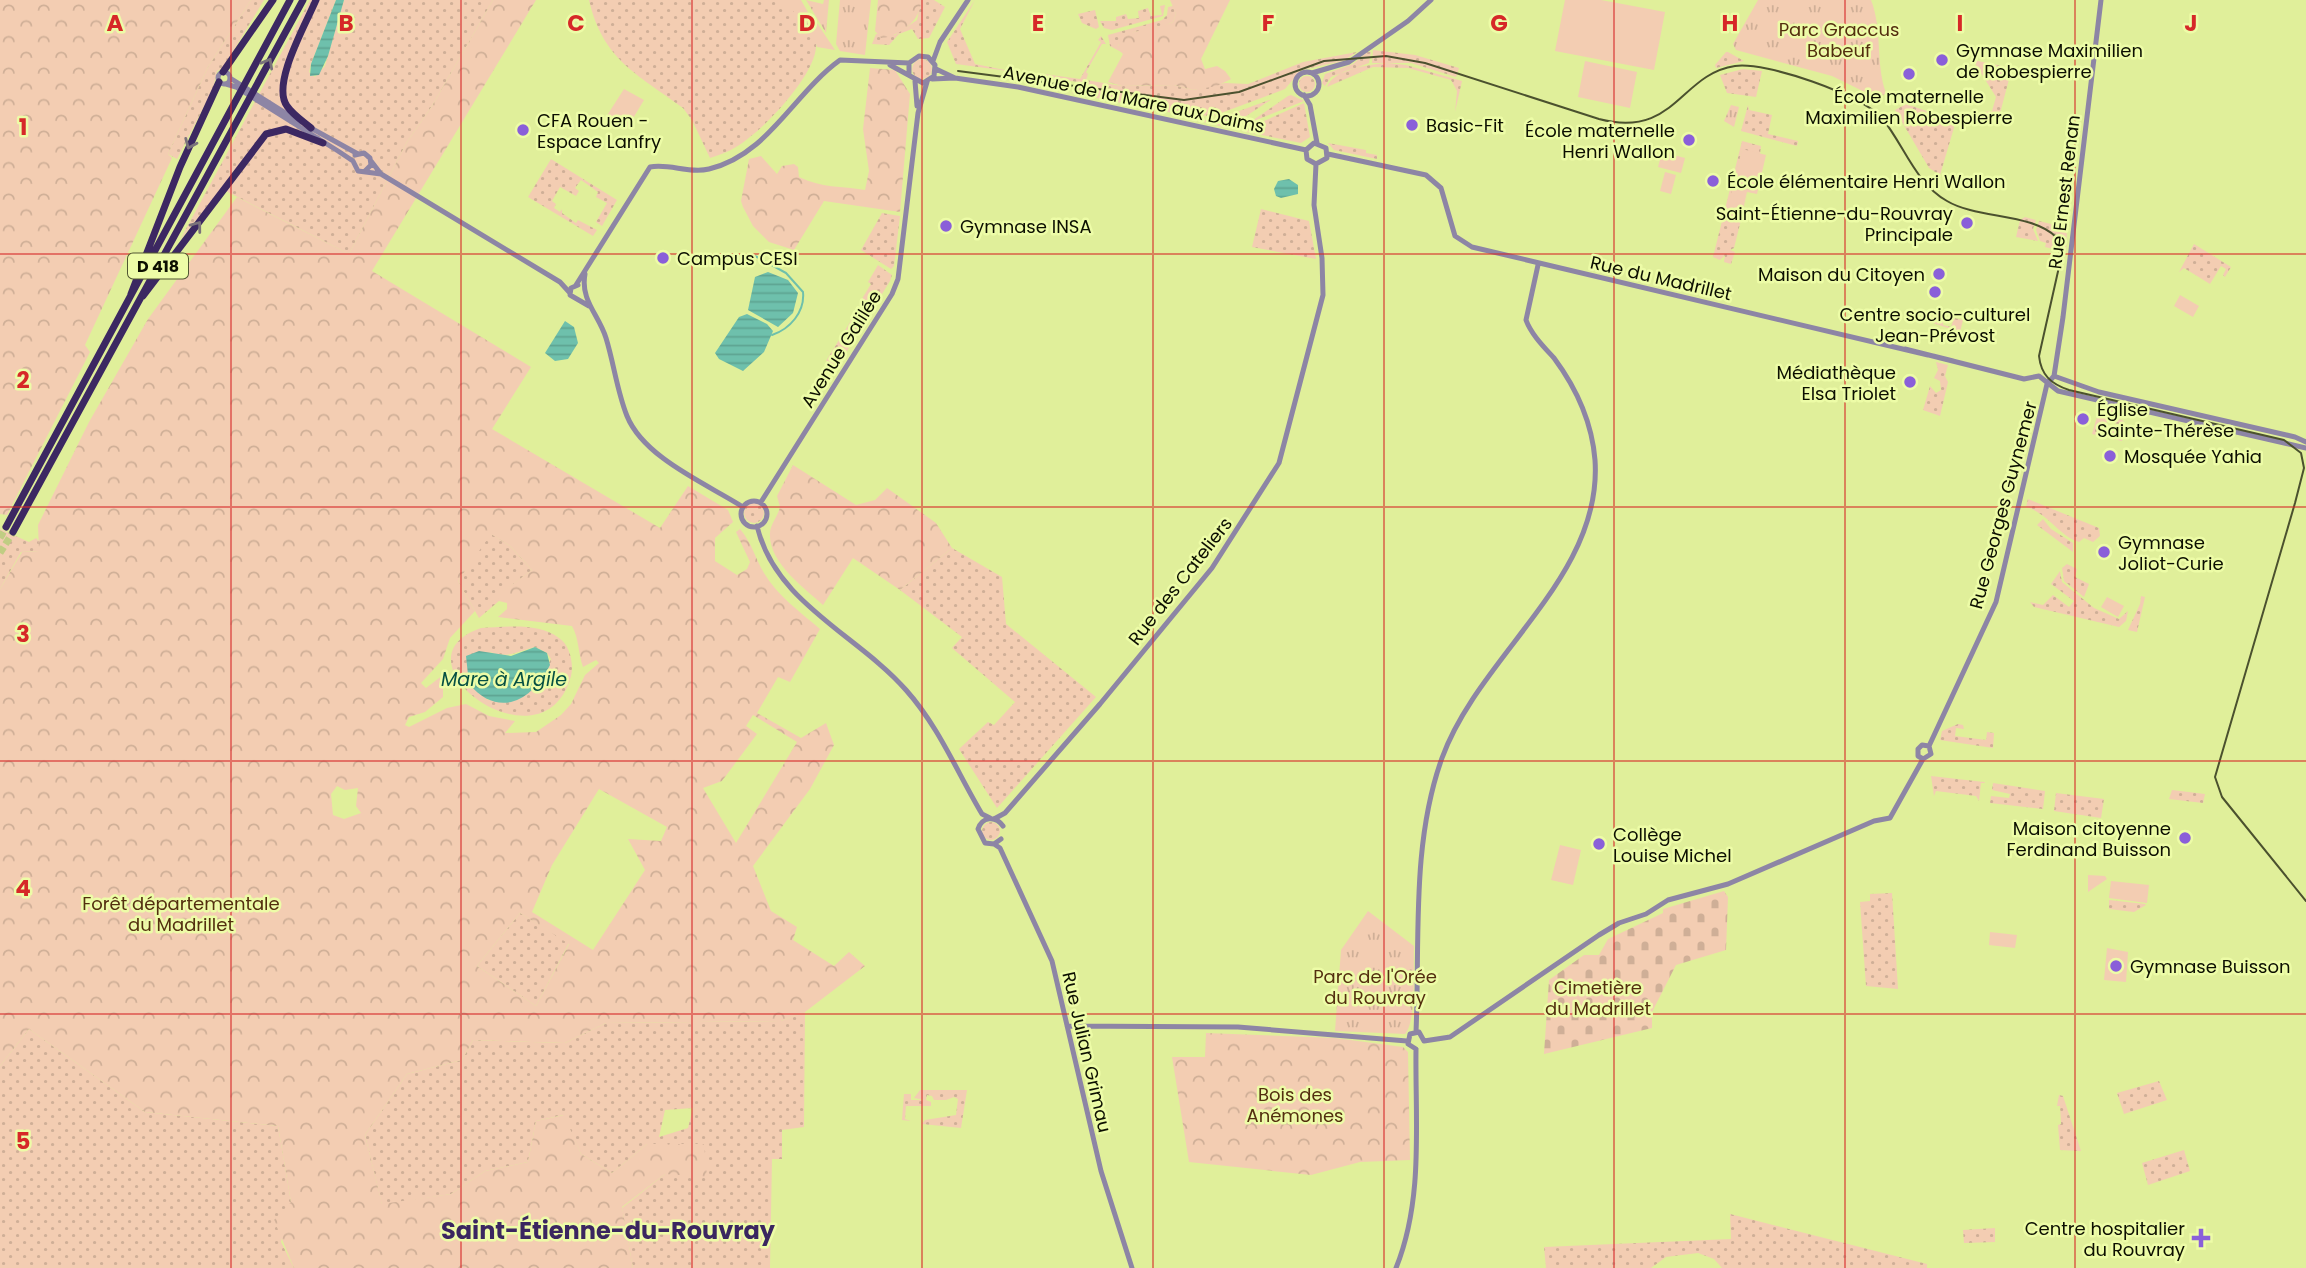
<svg xmlns="http://www.w3.org/2000/svg" width="2306" height="1268" viewBox="0 0 2306 1268" font-family="Poppins,sans-serif">
	<style>
		.grass { fill: url(#grass-dots); fill-rule: evenodd }
		.forest { fill: url(#forest-crowns); fill-rule: evenodd }
		.cemetery { fill: url(#cemetery-stones) }
		.park { fill: url(#park-tufts) }
		.garden { fill: #f3cdb2 }
		.water { fill: url(#water-rules) }
		.lines { fill: none; stroke-linecap: round; stroke-linejoin: round }
		.stream { stroke: #6ec0ac; stroke-width: 2 }
		.trunk-tunnel { stroke: #c0cd83; stroke-width: 7; stroke-dasharray: 7 3.5; stroke-linecap: butt }
		.tertiary { stroke: #8d85a5; stroke-width: 5 }
		.trunk { stroke: #3c2862; stroke-width: 7 }
		.tram { stroke: #4b512e; stroke-width: 2 }
		.oneway { stroke: #7a727a }
		.grid { fill: none; stroke: #d62828; stroke-width: 2; stroke-opacity: 0.55 }
		.poi-dot { fill: #8a5fd9; stroke: #edfca7; stroke-width: 2.5 }
		.labels { text-anchor: middle; dominant-baseline: central; stroke-width: 5; stroke-linejoin: round; paint-order: stroke }
		.shield { fill: #edfca7; stroke: #505632; stroke-width: 2 }
		.shield-label { font-size: 16px; font-weight: bold; fill: #0c0f00 }
		.park-label { font-size: 18px; fill: #532e0f; stroke: #edfca7 }
		.poi-label { font-size: 18px; fill: #0c0f00; stroke: #edfca7; text-anchor: start }
		.street-label { font-size: 18px; fill: #0c0f00; stroke: #edfca7 }
		.water-label { font-size: 19px; font-style: italic; fill: #065043; stroke: #edfca7 }
		.district-label { font-size: 24px; font-weight: bold; fill: #3a2660; stroke: #edfca7 }
		.grid-label { font-size: 23px; text-anchor: middle; font-weight: bold; fill: #d62828; stroke: #edfca7; stroke-width: 5; stroke-linejoin: round; paint-order: stroke }
	</style>
	<defs>
		<pattern id="grass-dots" width="8" height="8" patternUnits="userSpaceOnUse" patternTransform="scale(1.75)"><rect width="8" height="8" fill="#f3cdb2"/><path d="M2 2h.1M6 6h.1" fill="none" stroke="#cfaf97" stroke-width="1.8" stroke-linecap="round"/></pattern>
		<pattern id="forest-crowns" width="20" height="18" patternUnits="userSpaceOnUse" patternTransform="scale(1.75)"><rect width="20" height="18" fill="#f3cdb2"/><path d="M2 6a3 3 0 1 1 6 0M12 15a3 3 0 1 1 6 0" fill="none" stroke="#cfaf97"/></pattern>
		<pattern id="cemetery-stones" width="16" height="16" patternUnits="userSpaceOnUse" patternTransform="scale(1.75)"><rect width="16" height="16" fill="#f3cdb2"/><path d="M2 7V4a2 2 0 0 1 4 0v3zM10 15v-3a2 2 0 0 1 4 0v3z" fill="#cfaf97"/></pattern>
		<pattern id="park-tufts" width="24" height="20" patternUnits="userSpaceOnUse" patternTransform="scale(1.75)"><rect width="24" height="20" fill="#f3cdb2"/><path d="M3 7l-1-3M5 7V3M7 7l1-3M15 17l-1-3M17 17v-4M19 17l1-3" fill="none" stroke="#cfaf97"/></pattern>
		<pattern id="water-rules" width="6" height="5" patternUnits="userSpaceOnUse" patternTransform="scale(1.75)"><rect width="6" height="5" fill="#6ec0ac"/><path d="M0 2.5h6" fill="none" stroke="#5ea492"/></pattern>
	</defs>
	<rect width="100%" height="100%" fill="#e0ef9a"/>
	<!-- grass -->
	<path class="grass" d="M251,0H264L223,68L217,71L213,89L177,159L168,154L208,67Z
		M310,0H336L311,64L309,72L315,77L325,66L344,0H493L432,106L407,142L349,254L222,189L180,240Z
		M589,0H783C796,11 814,24 816,42C820,72 761,133 736,147C728,152 719,155 710,158L692,120L683,108C636,73 603,60 589,0Z
		M921,0H934L945,7L929,38L918,39L912,29L899,34L889,45L872,44L876,34L895,35L917,20Z
		M975,0L960,29L975,64L1015,72L956,64L947,42Z
		M1165,5L1163,16L1112,30L1104,28L1100,21H1116V17L1126,14L1128,19L1139,18L1138,11L1148,8L1151,16L1162,15L1160,6Z
		M1173,6L1176,14L1173,22L1157,29L1134,32L1118,45L1123,53L1110,46L1108,35L1162,20L1167,15L1168,7Z
		M1095,10L1099,27L1096,29L1082,23L1078,14Z
		M1101,36L1106,44H1102L1086,72L1088,74L1086,80L1122,86L1174,85L1193,90L1225,83L1248,84L1303,62L1357,52L1343,61L1301,70L1285,89L1213,116L1178,114L1071,93L1077,91L1078,82L1037,76V73L1080,79L1101,42L1098,40Z
		M1373,50L1415,55L1459,68L1456,77L1411,63H1372Z
		M1367,52H1371L1369,63L1331,77L1325,86L1322,83L1325,74L1353,64Z
		M1726,52H1728L1744,61L1716,68L1715,65Z
		M912 69a10 10 0 1 1 20 0a10 10 0 1 1-20 0Z
		M1973,60L2012,68L1999,117L1978,113L1992,111L1996,97Z
		M1387,63L1406,65L1462,81L1455,112L1457,91L1451,80L1408,68L1373,67L1327,87C1335,68 1368,65 1387,63Z
		M1743,69L1762,71L1756,97L1727,93L1720,75Z
		M1299 84a8 8 0 1 1 16 0a8 8 0 1 1-16 0Z
		M1291,95L1304,101L1249,123L1288,96Z
		M1272,99L1228,128L1200,121L1220,118Z
		M1304,103L1310,137L1301,143L1242,131Z
		M1906,104L1956,121L1940,175L1929,168L1895,110Z
		M1748,105L1749,110L1772,115L1768,134L1798,141L1797,146L1741,131Z
		M1742,141L1761,146L1760,154L1742,150L1727,214L1741,218L1748,192L1734,248L1730,250L1735,252L1731,264L1724,262L1725,255L1720,260L1713,257Z
		M1328,143L1366,150V153L1377,155V159L1334,150Z
		M551,159L617,200L602,226L596,222L607,203L596,197L598,192L581,180L575,188L579,191L576,196L560,187L552,201L556,204L554,208L560,212L562,209V213L576,223L578,220L597,230L593,236L528,197Z
		M1261,209L1309,221L1316,259L1252,247Z
		M882,213L900,216L894,266L891,269L861,250Z
		M2025,217L2036,220L2033,229L2038,241L2016,237L2020,220Z
		M2039,221L2067,228L2066,252L2045,247L2046,243L2040,241L2036,230Z
		M2194,244L2231,267L2225,277L2223,275L2226,269L2221,266L2210,284L2184,268L2179,272Z
		M878,265L892,275L890,281L839,364L831,365L826,361L862,303L860,302L871,284L868,282Z
		M1935,310V319L1943,322V325L1951,327L1954,318L1963,320L1960,332L1930,322Z
		M1936,362L1948,365L1945,376L1948,382L1940,416L1923,410L1930,386L1936,393L1941,390L1940,381L1934,378L1938,370Z
		M2100,406L2113,409L2112,416L2124,421L2122,425L2107,421L2105,429L2122,433L2126,425L2122,441L2092,434Z
		M2028,499L2099,528L2100,536L2093,542L2084,538L2079,542C2058,535 2048,513 2026,507Z
		M744 513a10 10 0 1 1 20 0a10 10 0 1 1-20 0Z
		M2043,519L2051,529L2073,543V552L2037,525Z
		M0,529L29,542L36,538L41,543L39,551L21,552L0,589Z
		M490,533L510,546L532,570L499,595V601L479,618L458,581Z
		M952,548L1002,577L1006,624L1096,697L997,808L959,749L988,722L994,725L1015,702L952,648L962,637L900,590Z
		M2067,564L2077,569L2075,577L2089,584L2084,597L2064,581L2062,568Z
		M2060,571L2062,582L2094,608L2119,619L2128,611L2126,621L2119,627L2034,607L2030,602L2043,605L2053,595L2069,607L2074,601L2051,584Z
		M2141,596L2145,597L2137,632L2128,630L2140,604Z
		M481,628C506,627 538,622 559,638C570,645 574,664 571,676C544,776 386,660 481,628ZM535,647L547,653L551,659L536,687L488,700L469,684L490,652C507,659 518,651 535,647Z
		M1958,724L1963,725L1964,729L1956,728L1955,736L1986,740L1987,732L1994,733L1993,748L1940,740L1942,731Z
		M1931,776L1984,782L1985,783H1981L1979,801L1976,796L1936,791L1934,796Z
		M1993,783L2045,791L2043,809L1990,803L1991,796L2009,798L2010,794L1992,790Z
		M2172,790L2205,794L2203,803L2169,799Z
		M2056,793L2104,799L2101,818L2054,811Z
		M982 831a9 9 0 1 1 18 0a9 9 0 1 1-18 0Z
		M1892,893L1898,989L1866,986L1860,902L1870,901V894Z
		M2109,900L2145,904L2146,905L2134,912L2109,909Z
		M520,913L569,943L536,1006L477,966Z
		M805,1012L804,1127L782,1130V1159H772L770,1268H633L622,1208L665,1174L647,1144L612,1173L581,1154L563,1115L536,1121L528,1162L485,1171L451,1194L382,1205L365,1135L407,1074L462,1060L473,1040L565,1043L606,1023L781,1021ZM693,1108L688,1128L659,1137L665,1110Z
		M29,1029L145,1112L278,1126L291,1202L281,1242L294,1268H0V1066Z
		M2159,1081L2167,1100L2124,1114L2117,1093Z
		M920,1090H967L961,1128L922,1124L925,1120L956,1115L958,1099L954,1097L946,1100H934L932,1096L927,1095L926,1100L931,1102V1106H906L905,1119L911,1121L902,1120L904,1094H911V1100H925L914,1098Z
		M2059,1095L2063,1096L2081,1151L2060,1150L2058,1125L2061,1124L2060,1106H2057Z
		M2184,1150L2190,1171L2148,1185L2142,1163Z
		M1730,1214L1927,1264V1268H1722L1714,1259L1698,1253L1666,1257L1651,1268H1546L1544,1247L1731,1239Z
		M1995,1228V1242L1964,1243L1963,1230Z"/>
	<!-- forest -->
	<path class="forest" d="M0,0H251L208,67L168,154L172,158L85,345L90,352L7,515L0,514Z
		M493,0H536L372,271L531,367L492,429L660,528L688,486L728,510L733,522L715,538V561L737,575L747,569L750,562L736,532L740,529C752,543 755,558 764,573C777,595 800,612 820,629L790,682L778,677L757,713L801,738L826,723L834,745L810,789L753,866L771,911L797,927L793,940L834,966L849,952L865,966L805,1012L781,1021L606,1023L565,1043L473,1040L462,1060L407,1074L365,1135L382,1204L451,1194L485,1171L528,1162L536,1121L564,1115L581,1154L612,1173L647,1144H704L707,1177L665,1174L622,1207L633,1268H294L274,1220L291,1202L278,1126L145,1112L29,1029L0,1066V589L22,552L39,551L38,525L89,422L148,319L237,197L349,254L407,142L432,106ZM491,534L510,546L532,570L498,595L499,601L507,603V609L498,617L572,626C579,638 578,653 583,667L596,660L599,663L585,675L571,704L561,715L536,732L505,733L515,721L489,716L466,704L447,708L409,727L405,725L409,717L425,712L443,697V675L426,688L421,683L443,659L450,638L475,611L458,581ZM753,715L797,742L736,843L703,788L722,781L757,734L746,726ZM337,786L345,790L358,788L356,806L361,813L344,819L333,815L331,794ZM599,789L667,827L661,841L628,839L645,870L593,950L532,912L552,865ZM520,913L569,944L536,1006L477,966Z
		M780,0H801L813,21L806,22Z
		M878,0H921C922,20 899,37 881,38L875,31Z
		M1170,0H1230L1201,59L1205,69L1217,66L1225,71L1231,79L1217,86L1193,90L1174,85L1122,86L1108,82L1123,54L1118,49L1119,40C1133,28 1156,30 1173,22L1176,14Z
		M870,68L895,70L910,94L900,212L824,201L794,250L769,242L753,226L743,207L741,201L749,159L761,156L777,174L782,166L794,164L798,167L799,177C821,188 842,186 865,190L869,171L863,129Z
		M793,465L856,505L875,500L887,488L936,523L952,548L900,590L853,558L823,605C804,588 768,562 770,533C770,525 778,516 780,507L777,496Z
		M1206,1033L1335,1038L1403,1047L1408,1052L1410,1160L1360,1162L1311,1175L1189,1162L1172,1057H1205Z"/>
	<!-- cemetery -->
	<path class="cemetery" d="M1724,891L1728,897L1726,950L1676,965L1652,1012V1028L1544,1054L1549,980L1584,955H1599L1608,939L1663,913V909Z"/>
	<!-- park -->
	<path class="park" d="M806,0L823,4L824,0H829L826,33Z
		M840,0H871L865,55L840,51L836,44Z
		M1758,0H1871C1883,31 1875,62 1886,93L1879,99L1832,76L1736,50L1733,44Z
		M813,17L835,50L817,47L809,21Z
		M1731,105L1739,107L1734,127L1724,121Z
		M2088,875L2105,876L2107,879L2088,892Z
		M1368,911L1414,946C1413,965 1417,1021 1405,1034L1335,1031L1341,950Z"/>
	<!-- garden -->
	<path class="garden" d="M1565,0H1601L1665,12L1654,70L1555,51Z
		M1585,61L1637,72L1630,108L1578,97Z
		M624,89L644,100L626,130L606,117Z
		M1742,149L1766,155L1757,194L1747,192L1741,218L1726,214Z
		M1662,152L1685,158L1681,173L1658,167Z
		M1665,172L1676,175L1671,194L1660,191Z
		M2180,295L2199,306L2193,317L2174,306Z
		M2107,597L2124,606L2118,617L2101,607Z
		M1560,845L1581,850L1573,885L1551,880Z
		M2111,881L2149,885L2147,903L2109,898Z
		M1990,932L2017,935L2015,948L1989,945Z
		M2107,948L2128,952L2126,982L2104,980Z"/>
	<!-- water -->
	<path class="water" d="M336,0H344L328,56L319,75L310,76L311,64Z
		M1289,179L1298,185V194L1281,198L1276,196L1274,189L1278,181Z
		M768,272L788,280L798,293L793,313L778,327L748,310L755,277Z
		M747,314L767,324L773,331L764,352L743,371L719,359L715,353L739,317Z
		M565,321L574,327L578,343L568,359L555,361L545,353Z
		M535,647L547,653L550,665C532,701 499,719 469,684L466,656L479,651L511,656Z"/>
	<g class="lines">
		<!-- stream -->
		<path class="stream" d="M755,256L786,273L803,292C805,312 790,329 772,335"/>
		<!-- trunk-tunnel -->
		<path class="trunk-tunnel" d="M0,538L6,527
			M0,553L13,532"/>
		<!-- tertiary -->
		<path class="tertiary" d="M933,61L940,42L968,0
			M890,65L923,83L934,76L935,65L928,57L919,56L909,63V74
			M936,69L955,78
			M218 78a6 6 0 1 1 12 0a6 6 0 1 1-12 0Z
			M1295 84a12 12 0 1 1 24 0a12 12 0 1 1-24 0Z
			M1312,73L1349,62L1408,21L1431,0
			M230,78L300,122
			M932,79L955,78L1018,87L1306,150
			M915,81L917,106
			M226,84L236,87L338,151L353,161L358,171L381,174
			M1304,95L1310,105L1317,143
			M309,127L358,154
			M1306,150L1314,143L1326,148L1327,158L1316,164
			M1306,150L1307,159L1316,164
			M1328,154L1426,175L1441,188L1455,236L1472,247L1928,355
			M355,155L364,153L370,158L371,165L365,171
			M371,161L381,174L560,282L570,293
			M585,274C580,300 599,315 606,338C614,364 617,391 627,416C644,458 707,484 743,507
			M576,285L650,167C669,163 689,174 709,169C768,155 793,94 840,60L909,63
			M578,285L571,288L570,295L589,306
			M1905,349L2024,379L2039,376L2058,391L2306,448
			M1933,356L1953,361
			M2054,376L2099,392L2295,437L2306,442
			M2047,384L2054,376L2063,317L2101,0
			M741 514a13 13 0 1 1 26 0a13 13 0 1 1-26 0Z
			M761,502L892,294L898,279L918,113L927,82
			M757,526C775,603 858,635 906,690C939,727 957,772 982,814L990,818
			M1929,746L1996,602L2047,384
			M1923,759L1918,756V749L1922,745L1929,746
			M1923,759L1931,754L1929,746
			M994,819L1005,813L1100,704L1212,568L1279,463L1323,295L1322,258L1314,205L1316,164
			M1001,839L994,844L985,843L978,829C982,817 995,815 1003,826
			M994,844L1000,848L1052,961L1101,1171L1132,1268
			M1067,1026L1238,1027L1407,1041
			M1416,1032C1420,941 1411,844 1442,758C1479,655 1603,577 1595,460C1592,422 1577,389 1554,358C1544,347 1531,334 1526,320L1538,265
			M1424,1041L1450,1037L1599,935L1619,923L1646,914L1668,900L1728,884L1874,821L1890,818L1923,759
			M1416,1049L1408,1044L1410,1034L1419,1032L1424,1041
			M1396,1268C1424,1199 1415,1121 1416,1049"/>
		<!-- trunk -->
		<path class="trunk" d="M223,72L273,0
			M311,128C303,121 293,115 287,106C271,84 306,24 316,0
			M131,294L180,167L219,82
			M143,296L266,134L286,129L323,143
			M6,527L290,0
			M13,532L303,0"/>
		<!-- tram -->
		<path class="tram" d="M958,71L1184,100L1239,92L1324,61L1386,56L1425,63L1599,119C1675,139 1680,74 1735,66C1765,61 1862,95 1882,118C1904,145 1915,183 1947,201C1977,219 2032,213 2056,237L2061,258L2039,356C2041,375 2051,384 2069,390L2284,440L2301,453L2304,468L2295,503L2215,777L2222,797L2306,901"/>
	</g>
	<!-- one-way arrows -->
	<defs><path id="oneway-chevron" d="M-2-3.5L2.5 0L-2 3.5" fill="none" stroke-width="1.6" stroke-linecap="round" stroke-linejoin="round" transform="scale(1.75)"/></defs>
	<g class="oneway">
		<use href="#oneway-chevron" transform="translate(268 63) rotate(-61)"/>
		<use href="#oneway-chevron" transform="translate(190 144) rotate(113)"/>
		<use href="#oneway-chevron" transform="translate(197 226) rotate(-53)"/>
	</g>
	<!-- grid -->
	<path class="grid" d="M231,0V1268M461,0V1268M692,0V1268M922,0V1268M1153,0V1268M1384,0V1268M1614,0V1268M1845,0V1268M2075,0V1268M0,254H2306M0,507H2306M0,761H2306M0,1014H2306"/>
	<!-- markers -->
	<g class="poi-dot">
		<circle cx="1942" cy="60" r="7"/>
		<circle cx="1909" cy="74" r="7"/>
		<circle cx="1412" cy="125" r="7"/>
		<circle cx="523" cy="130" r="7"/>
		<circle cx="1689" cy="140" r="7"/>
		<circle cx="1713" cy="181" r="7"/>
		<circle cx="1967" cy="223" r="7"/>
		<circle cx="946" cy="226" r="7"/>
		<circle cx="663" cy="258" r="7"/>
		<circle cx="1939" cy="274" r="7"/>
		<circle cx="1935" cy="292" r="7"/>
		<circle cx="1910" cy="382" r="7"/>
		<circle cx="2083" cy="419" r="7"/>
		<circle cx="2110" cy="456" r="7"/>
		<circle cx="2104" cy="552" r="7"/>
		<circle cx="2185" cy="838" r="7"/>
		<circle cx="1599" cy="844" r="7"/>
		<circle cx="2116" cy="966" r="7"/>
		<path d="M2197.5 1227.5h7v7h7v7h-7v7h-7v-7h-7v-7h7z"/>
	</g>
	<g class="labels">
		<!-- shield labels -->
		<rect class="shield" x="128" y="253.5" width="60" height="25" rx="5"/>
		<g class="shield-label">
			<text x="158" y="266">D 418</text>
		</g>
		<!-- park labels -->
		<g class="park-label">
			<text x="1839" y="29">Parc Graccus<tspan x="1839" dy="21">Babeuf</tspan></text>
			<text x="181" y="903">Forêt départementale<tspan x="181" dy="21">du Madrillet</tspan></text>
			<text x="1375" y="976">Parc de l'Orée<tspan x="1375" dy="21">du Rouvray</tspan></text>
			<text x="1598" y="987">Cimetière<tspan x="1598" dy="21">du Madrillet</tspan></text>
			<text x="1295" y="1094">Bois des<tspan x="1295" dy="21">Anémones</tspan></text>
		</g>
		<!-- poi labels -->
		<g class="poi-label">
			<text x="1956" y="50">Gymnase Maximilien<tspan x="1956" dy="21">de Robespierre</tspan></text>
			<text x="1909" y="96" text-anchor="middle">École maternelle<tspan x="1909" dy="21">Maximilien Robespierre</tspan></text>
			<text x="537" y="120">CFA Rouen -<tspan x="537" dy="21">Espace Lanfry</tspan></text>
			<text x="1426" y="125">Basic-Fit</text>
			<text x="1675" y="130" text-anchor="end">École maternelle<tspan x="1675" dy="21">Henri Wallon</tspan></text>
			<text x="1727" y="181">École élémentaire Henri Wallon</text>
			<text x="1953" y="213" text-anchor="end">Saint-Étienne-du-Rouvray<tspan x="1953" dy="21">Principale</tspan></text>
			<text x="960" y="226">Gymnase INSA</text>
			<text x="677" y="258">Campus CESI</text>
			<text x="1925" y="274" text-anchor="end">Maison du Citoyen</text>
			<text x="1935" y="314" text-anchor="middle">Centre socio-culturel<tspan x="1935" dy="21">Jean-Prévost</tspan></text>
			<text x="1896" y="372" text-anchor="end">Médiathèque<tspan x="1896" dy="21">Elsa Triolet</tspan></text>
			<text x="2097" y="409">Église<tspan x="2097" dy="21">Sainte-Thérèse</tspan></text>
			<text x="2124" y="456">Mosquée Yahia</text>
			<text x="2118" y="542">Gymnase<tspan x="2118" dy="21">Joliot-Curie</tspan></text>
			<text x="2171" y="828" text-anchor="end">Maison citoyenne<tspan x="2171" dy="21">Ferdinand Buisson</tspan></text>
			<text x="1613" y="834">Collège<tspan x="1613" dy="21">Louise Michel</tspan></text>
			<text x="2130" y="966">Gymnase Buisson</text>
			<text x="2185" y="1228" text-anchor="end">Centre hospitalier<tspan x="2185" dy="21">du Rouvray</tspan></text>
		</g>
		<!-- street labels -->
		<g class="street-label">
			<text transform="translate(1134 99) rotate(12)">Avenue de la Mare aux Daims</text>
			<text transform="translate(2064 192) rotate(-83)">Rue Ernest Renan</text>
			<text transform="translate(1661 278) rotate(13)">Rue du Madrillet</text>
			<text transform="translate(841 349) rotate(-58)">Avenue Galilée</text>
			<text transform="translate(2003 505) rotate(-75)">Rue Georges Guynemer</text>
			<text transform="translate(1180 581) rotate(-52)">Rue des Cateliers</text>
			<text transform="translate(1087 1052) rotate(77)">Rue Julian Grimau</text>
		</g>
		<!-- water labels -->
		<g class="water-label">
			<text x="504" y="679">Mare à Argile</text>
		</g>
		<!-- district labels -->
		<g class="district-label">
			<text x="608" y="1230">Saint-Étienne-du-Rouvray</text>
		</g>
	</g>
	<g class="grid-label">
		<text x="115" y="31">A</text>
		<text x="346" y="31">B</text>
		<text x="576" y="31">C</text>
		<text x="807" y="31">D</text>
		<text x="1038" y="31">E</text>
		<text x="1268" y="31">F</text>
		<text x="1499" y="31">G</text>
		<text x="1730" y="31">H</text>
		<text x="1960" y="31">I</text>
		<text x="2191" y="31">J</text>
		<text x="23" y="135">1</text>
		<text x="23" y="388">2</text>
		<text x="23" y="642">3</text>
		<text x="23" y="896">4</text>
		<text x="23" y="1149">5</text>
	</g>
</svg>
